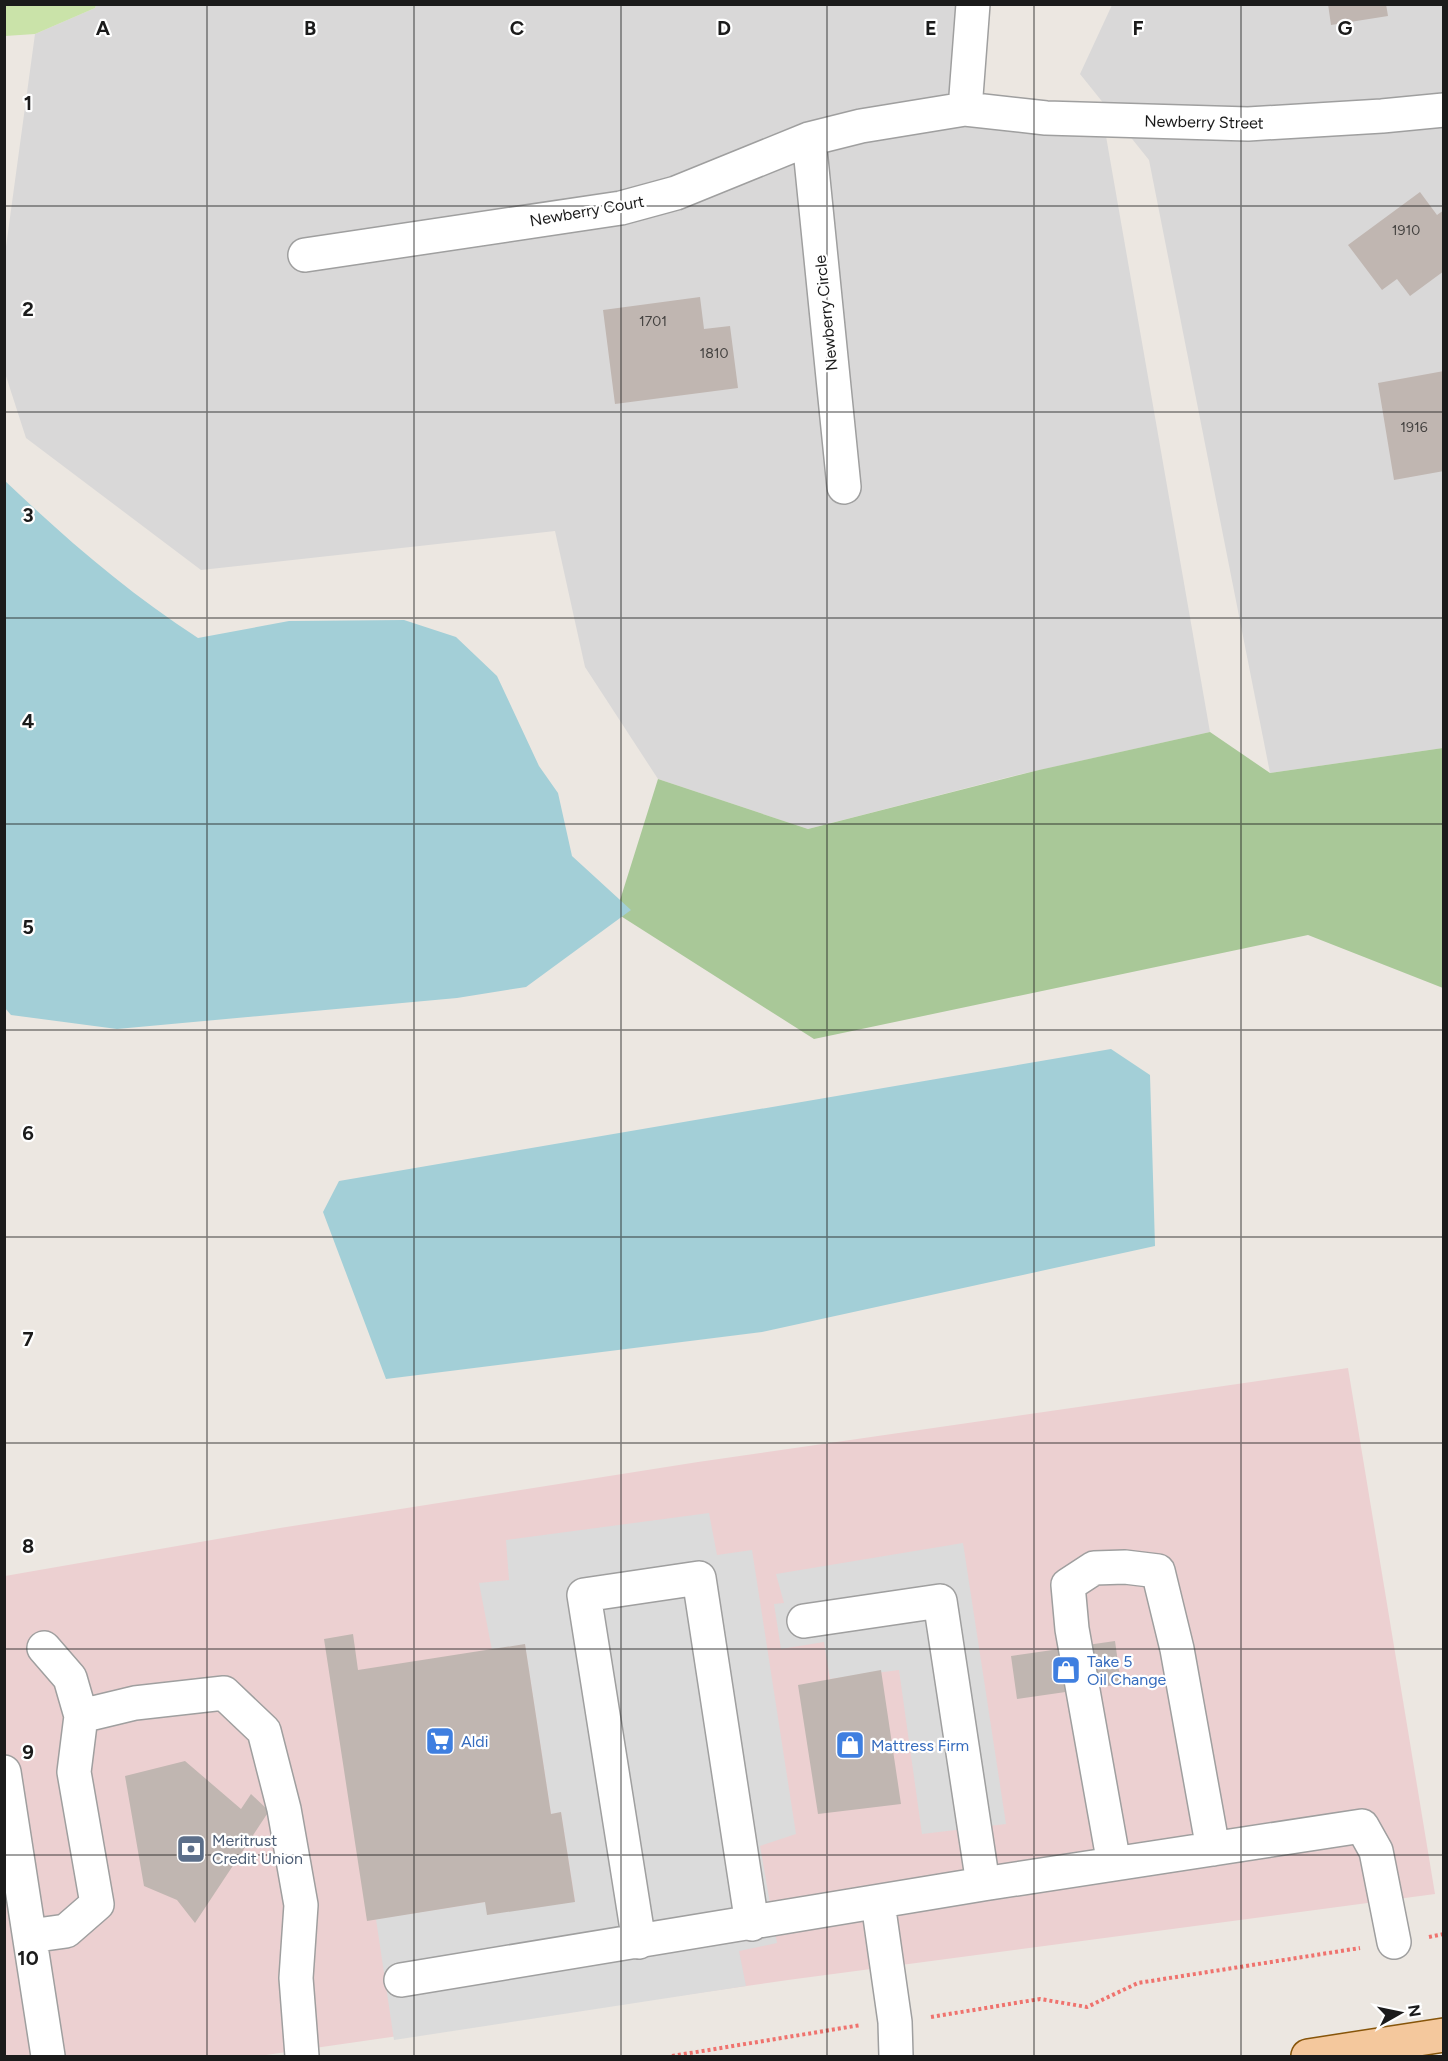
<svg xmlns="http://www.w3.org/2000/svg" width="1448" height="2061" viewBox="0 0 1448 2061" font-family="Figtree,sans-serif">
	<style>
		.residential { fill: #d9d8d8 }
		.commercial { fill: #ecd0d1 }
		.grass { fill: #cae3a9 }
		.forest { fill: #a9c898 }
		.parking { fill: #dbdbdb }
		.water { fill: #a3cfd7 }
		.building { fill: #c0b6b1 }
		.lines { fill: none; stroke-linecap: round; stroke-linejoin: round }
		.minor-casing { stroke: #9f9f9f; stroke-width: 36 }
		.major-casing { stroke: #87550a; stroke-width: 36 }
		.path { stroke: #ef736e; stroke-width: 4; stroke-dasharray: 3 3; stroke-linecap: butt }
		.minor { stroke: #fff; stroke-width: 33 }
		.major { stroke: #f4c89d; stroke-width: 33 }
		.grid { fill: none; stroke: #1b1b1b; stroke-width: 1.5; stroke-opacity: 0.55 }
		.labels { text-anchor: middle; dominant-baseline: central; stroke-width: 4.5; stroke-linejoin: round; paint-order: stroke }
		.number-label { font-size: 14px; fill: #444240 }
		.street-label { font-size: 16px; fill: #1b1b1b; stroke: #fff }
		.shop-label { font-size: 16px; fill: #366cbe; stroke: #fff; text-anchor: start }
		.service-label { font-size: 16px; fill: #4e5e75; stroke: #fff; text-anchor: start }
		.grid-label { font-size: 20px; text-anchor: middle; font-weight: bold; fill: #1b1b1b; stroke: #fff; stroke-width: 4.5; stroke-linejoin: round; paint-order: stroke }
	</style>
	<rect width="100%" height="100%" fill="#ece7e1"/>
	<!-- residential -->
	<path class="residential" d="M96,5H955L965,109L1103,119L1210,732L1013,776L808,829L658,779L585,667L555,531L201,570L26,438L5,373V254L35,34L95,8Z
		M1112,5H1443V748L1270,773L1149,160L1080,74Z"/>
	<!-- commercial -->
	<path class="commercial" d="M1348,1368L1435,1894L788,1980L259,2056H5V1576L280,1528L698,1462Z"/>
	<!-- grass -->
	<path class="grass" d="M5,4H96V5L95,8L35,34L5,36Z"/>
	<!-- forest -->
	<path class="forest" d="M1210,732L1270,773L1443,748V988L1308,935L814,1039L616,913L658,779L808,829L1039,770Z"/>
	<!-- parking -->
	<path class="parking" d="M709,1513L717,1555L752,1550L796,1834L760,1846L777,1943L739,1951L746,1986L394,2040L376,1919L485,1902L575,1901L561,1813L551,1814L525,1645L492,1650L479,1583L509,1580L506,1540Z
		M963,1543L1006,1824L922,1834L899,1670L830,1679L824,1642L781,1649L774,1604L784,1603L776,1574Z"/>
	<!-- water -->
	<path class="water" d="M4,480C65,538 127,592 198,638L289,621L404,620L456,637L497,676L539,766L558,793L572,856L631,910L526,987L457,998L117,1029L11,1015L4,1007Z
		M1111,1049L1150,1075L1155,1246L762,1332L386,1379L323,1212L339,1181Z"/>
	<!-- building -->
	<path class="building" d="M1328,4H1386L1388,16L1331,25Z
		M1420,192L1437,215L1444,210V271L1410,296L1397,279L1382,290L1348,245Z
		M700,297L704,329L730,326L738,388L615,404L603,310Z
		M1444,371V471L1394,480L1378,383Z
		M353,1634L358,1670L525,1644L551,1814L561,1812L575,1902L487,1915L485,1902L367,1921L324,1639Z
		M1115,1641L1121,1684L1017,1699L1011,1656Z
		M881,1670L901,1804L818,1814L798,1685Z
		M185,1761L241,1809L251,1794L269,1811L195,1923L177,1900L144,1886L125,1776Z"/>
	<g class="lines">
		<!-- minor casing -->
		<g class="minor-casing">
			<path id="minor" d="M965,109L973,4
				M809,139L844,487
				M305,255L621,208L676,193L809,139L861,126L965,109L1046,118L1248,124L1382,116L1444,110
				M44,1648L70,1678L81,1716
				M4,1772L48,2056
				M1114,1864L1072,1629L1068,1585L1094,1568L1125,1567L1158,1571L1177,1649L1213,1849
				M983,1884L1362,1826L1376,1851L1394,1942
				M878,1903L895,2022L896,2056
				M30,1936L66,1931L97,1904L74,1772L81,1716L135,1703L224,1693L264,1731L284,1809L301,1905L296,1978L302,2056
				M639,1942L584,1595L699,1578L752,1924
				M401,1980L983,1884L940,1601L804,1621"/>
		</g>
		<!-- major casing -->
		<g class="major-casing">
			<path id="major" d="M1308,2056L1444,2035"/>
		</g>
		<!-- path -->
		<path class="path" d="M1429,1937L1444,1934
			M931,2017L1040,1999L1087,2007L1138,1983L1360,1948
			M672,2056L861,2025"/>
		<!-- minor -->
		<use href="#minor" class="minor"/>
		<!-- major -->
		<use href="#major" class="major"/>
	</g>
	<!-- grid -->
	<path class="grid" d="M207,4V2056M414,4V2056M621,4V2056M827,4V2056M1034,4V2056M1241,4V2056M4,206H1444M4,412H1444M4,618H1444M4,824H1444M4,1030H1444M4,1237H1444M4,1443H1444M4,1649H1444M4,1855H1444"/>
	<!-- icons -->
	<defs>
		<g id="shop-square" transform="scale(1.5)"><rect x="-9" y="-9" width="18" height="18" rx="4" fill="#3f7fe0" stroke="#fff"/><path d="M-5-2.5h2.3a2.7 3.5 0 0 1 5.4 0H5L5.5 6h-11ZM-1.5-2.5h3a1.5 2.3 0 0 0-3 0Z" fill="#fff"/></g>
		<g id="supermarket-square" transform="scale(1.5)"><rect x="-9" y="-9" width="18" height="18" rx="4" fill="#3f7fe0" stroke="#fff"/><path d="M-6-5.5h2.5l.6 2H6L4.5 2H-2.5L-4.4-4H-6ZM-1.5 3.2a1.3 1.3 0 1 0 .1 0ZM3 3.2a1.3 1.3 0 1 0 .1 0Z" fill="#fff"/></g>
		<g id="bank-square" transform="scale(1.5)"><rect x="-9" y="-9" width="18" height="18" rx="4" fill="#5c6f8a" stroke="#fff"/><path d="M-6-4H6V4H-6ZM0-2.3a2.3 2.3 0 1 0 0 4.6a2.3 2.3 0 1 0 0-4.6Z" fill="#fff"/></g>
	</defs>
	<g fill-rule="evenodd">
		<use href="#shop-square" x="1066" y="1670"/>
		<use href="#supermarket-square" x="440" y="1741"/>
		<use href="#shop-square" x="850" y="1745"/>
		<use href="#bank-square" x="191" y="1849"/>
	</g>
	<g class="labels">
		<!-- number labels -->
		<g class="number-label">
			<text x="1406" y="230">1910</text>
			<text x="653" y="321">1701</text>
			<text x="714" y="353">1810</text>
			<text x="1414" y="427">1916</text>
		</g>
		<!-- street labels -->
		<g class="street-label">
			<text transform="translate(1204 122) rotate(1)">Newberry Street</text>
			<text transform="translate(587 211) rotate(-10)">Newberry Court</text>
			<text transform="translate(826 313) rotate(-96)">Newberry Circle</text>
		</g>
		<!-- shop labels -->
		<g class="shop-label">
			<text x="1087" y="1661">Take 5<tspan x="1087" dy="18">Oil Change</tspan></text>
			<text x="461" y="1741">Aldi</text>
			<text x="871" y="1745">Mattress Firm</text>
		</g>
		<!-- service labels -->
		<g class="service-label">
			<text x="212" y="1840">Meritrust<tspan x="212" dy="18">Credit Union</tspan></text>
		</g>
	</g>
	<g class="grid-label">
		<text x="103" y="35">A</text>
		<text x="310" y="35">B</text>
		<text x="517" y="35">C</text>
		<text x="724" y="35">D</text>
		<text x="931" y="35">E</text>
		<text x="1138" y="35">F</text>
		<text x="1345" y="35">G</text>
		<text x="28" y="110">1</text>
		<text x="28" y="316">2</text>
		<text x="28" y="522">3</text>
		<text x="28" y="728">4</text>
		<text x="28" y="934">5</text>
		<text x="28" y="1140">6</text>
		<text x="28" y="1346">7</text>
		<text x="28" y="1553">8</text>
		<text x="28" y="1759">9</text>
		<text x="28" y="1965">10</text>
	</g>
	<!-- border -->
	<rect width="1448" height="2061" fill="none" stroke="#1b1b1b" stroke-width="12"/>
	<!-- north arrow -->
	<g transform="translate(1400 2013) rotate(81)" stroke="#ffffff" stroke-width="4.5" paint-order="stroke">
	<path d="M0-4.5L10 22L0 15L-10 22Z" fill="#1b1b1b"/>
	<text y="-9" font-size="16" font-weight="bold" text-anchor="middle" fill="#1b1b1b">N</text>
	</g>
</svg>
